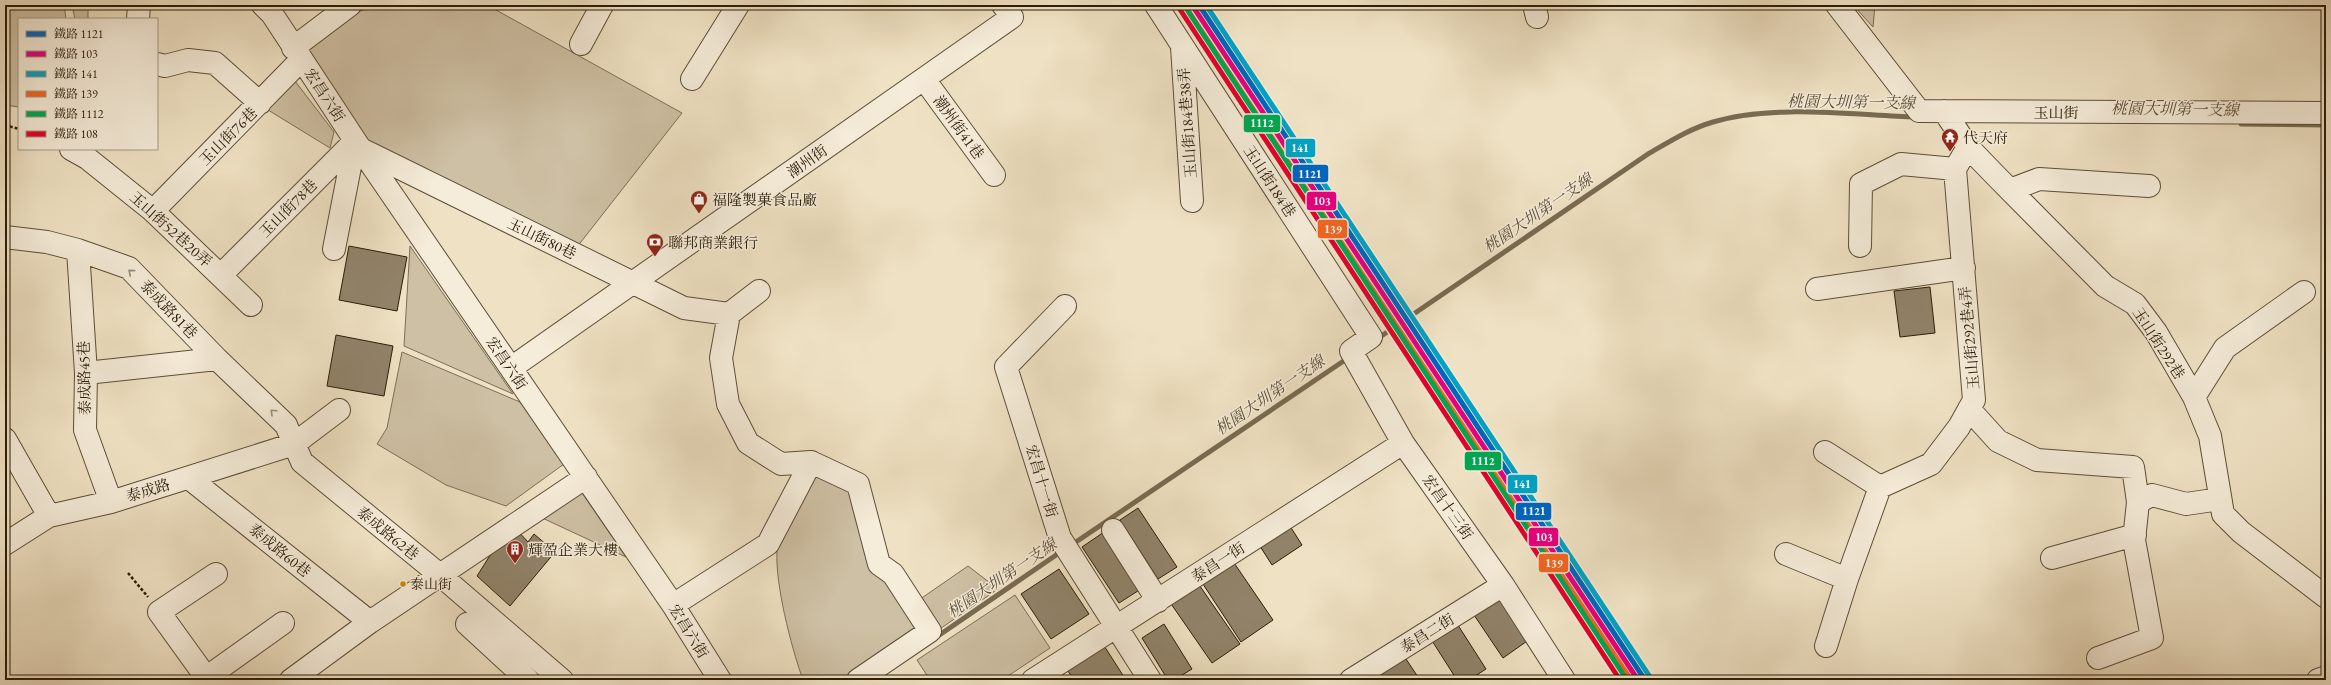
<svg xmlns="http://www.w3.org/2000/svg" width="2331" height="685" viewBox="0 0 2331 685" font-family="'EB Garamond','Noto Serif TC',serif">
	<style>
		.green { fill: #cec0a4; stroke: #7c6e56 }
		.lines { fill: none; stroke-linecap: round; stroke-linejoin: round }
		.stream { stroke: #786b52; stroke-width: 5 }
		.building { fill: #91836a; stroke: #2b1c08 }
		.minor-casing { stroke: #5c4e37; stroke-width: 24 }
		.path { stroke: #2b1c08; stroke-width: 2.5; stroke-dasharray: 3 2; stroke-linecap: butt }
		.minor { stroke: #f5ecd9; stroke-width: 22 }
		.rail-1-casing { stroke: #f5ecd9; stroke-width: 8 }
		.rail-2-casing { stroke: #f5ecd9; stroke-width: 8 }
		.rail-3-casing { stroke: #f5ecd9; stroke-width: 8 }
		.rail-4-casing { stroke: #f5ecd9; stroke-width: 8 }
		.rail-5-casing { stroke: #f5ecd9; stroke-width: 8 }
		.rail-6-casing { stroke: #f5ecd9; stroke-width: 8 }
		.rail-1 { stroke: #0065bd; stroke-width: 5 }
		.rail-2 { stroke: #e5007d; stroke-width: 5 }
		.rail-3 { stroke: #02a2c4; stroke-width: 5 }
		.rail-4 { stroke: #f26522; stroke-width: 5 }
		.rail-5 { stroke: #00a651; stroke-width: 5 }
		.rail-6 { stroke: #e4002b; stroke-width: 5 }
		.oneway { stroke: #9a8e7b }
		.bus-dot { fill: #ce8a02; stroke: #f5ecd9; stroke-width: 1.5 }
		.labels { text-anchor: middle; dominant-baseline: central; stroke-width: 3; stroke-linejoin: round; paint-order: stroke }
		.bus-label { font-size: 14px; fill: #2b1c08; stroke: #f5ecd9; text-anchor: start }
		.street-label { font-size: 15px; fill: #2b1c08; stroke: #f5ecd9 }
		.poi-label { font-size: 15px; fill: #2b1c08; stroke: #f5ecd9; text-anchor: start }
		.water-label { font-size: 16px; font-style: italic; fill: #5f503a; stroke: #f5ecd9 }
		.line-badge { stroke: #f5ecd9; stroke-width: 1.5 }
		.badge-label { font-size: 11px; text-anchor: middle; font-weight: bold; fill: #fff }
	</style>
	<rect width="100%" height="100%" fill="#efe2c4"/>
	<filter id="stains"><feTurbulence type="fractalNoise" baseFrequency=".005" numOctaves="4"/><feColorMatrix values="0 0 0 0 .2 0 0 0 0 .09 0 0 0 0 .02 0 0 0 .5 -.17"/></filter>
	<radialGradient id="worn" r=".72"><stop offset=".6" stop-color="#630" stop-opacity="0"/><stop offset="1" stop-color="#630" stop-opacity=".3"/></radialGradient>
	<!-- green -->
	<path class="green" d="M5,5H64L66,19H19V107L5,105Z
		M72,5H88V19H75Z
		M381,5H487L682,113L577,247L367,145L304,48L357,12Z
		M1853,5H1875L1873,27Z
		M295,81L334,132L330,148L268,110Z
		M410,246L513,394L404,346Z
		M402,352L520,402L564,464L506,506L446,485L377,444L387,428Z
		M814,474L854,493L922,631L849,680H804L802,677C791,646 775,584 777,551C778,540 808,488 814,474Z
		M580,490L626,557L538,516Z
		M968,566L998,589L934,633L916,602Z
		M1015,595L1050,648L1002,680H930L917,660Z"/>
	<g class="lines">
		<!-- stream -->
		<path class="stream" d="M2241,124L2326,125
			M1377,339L1648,154C1669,142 1689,129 1713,122C1772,104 1853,115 1915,117
			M1070,546L1348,358
			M935,638L1062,551"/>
	</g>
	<!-- building -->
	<path class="building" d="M349,246L407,257L397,311L339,300Z
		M1930,287L1935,333L1900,337L1894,291Z
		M336,335L393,346L384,396L327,386Z
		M1138,508L1177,567L1158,579L1120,520Z
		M1288,523L1302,545L1272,565L1258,543Z
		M515,528L528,542L534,534L555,552L510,606L477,576L496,546Z
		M1104,532L1141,589L1119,603L1082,547Z
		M1230,557L1273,620L1241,642L1199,578Z
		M1059,569L1089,614L1051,639L1021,594Z
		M1195,579L1240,644L1212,663L1167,598Z
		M1499,594L1530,639L1503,658L1472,612Z
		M1454,619L1486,669L1469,680H1457L1429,636Z
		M1164,624L1192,669L1174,680H1168L1142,638Z
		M1101,641L1126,680H1074L1064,665Z
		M1402,653L1420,680H1381L1375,672Z"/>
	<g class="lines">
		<!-- minor casing -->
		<g class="minor-casing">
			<path id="minor" d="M263,5L272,14L360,148L673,605L720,680
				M1156,5L1371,337L1351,351L1403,443L1503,585L1564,680
				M1534,5L1537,17
				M1837,5L1919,111L2326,113
				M138,19L139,5
				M581,44L602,5
				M1182,47L1192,201
				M293,48L350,5
				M157,64L165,66L188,60L215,63L260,103
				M692,79L738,5
				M924,79L994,175
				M1944,111L1968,147L1996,176L2105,286L2135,304L2156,332L2194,397L2210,436L2223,514L2241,532L2326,597
				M71,149L87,158L153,211L251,305
				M361,149L684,308L729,314
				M2010,190L2039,179L2149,186
				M153,211L301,60
				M5,237L47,242L78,250L129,268L217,359L286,425L302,462L440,575L562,680
				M1860,246L1861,184L1901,164L1955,169
				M334,249L355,141
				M78,250L86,373L85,430L111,502
				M221,275L355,141
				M1817,289L1964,268
				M1065,306L1006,367L1060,538L1150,680
				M511,368L1012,17L1003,5
				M86,373L217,359
				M2194,397L2225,348L2304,292
				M1969,409L1998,441L2037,460L2133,467L2138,502
				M5,439L49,516
				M1825,452L1880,487
				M811,462L858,484L879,564L893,574L930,631L858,680
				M189,478L370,622
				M1113,530L1158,601
				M5,544L49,516L111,502L294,444L339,410
				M1786,554L1847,579
				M2052,558L2135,535
				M673,605L768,544L811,462L781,464L748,443L728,404L721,358L729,314L759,291
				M467,624L528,680
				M1826,646L1847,579L1880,487L1931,464L1959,427L1974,400L1955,169L1968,147
				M2098,658L2152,638L2134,540L2138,502L2152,495L2186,504L2220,499
				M203,680L283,623
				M208,680L159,612L216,574
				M291,680L370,622L586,477
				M1033,680L1403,443
				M1351,680L1503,585
				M2318,680L2326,677"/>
		</g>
		<!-- path -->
		<path class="path" d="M5,125L19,129
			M128,573L148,597"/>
		<!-- minor -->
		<use href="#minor" class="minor"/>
		<!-- rail-1 casing -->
		<g class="rail-1-casing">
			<path id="rail-1" d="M1199,5L1645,680"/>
		</g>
		<!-- rail-2 casing -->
		<g class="rail-2-casing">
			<path id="rail-2" d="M1194,8L1638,680"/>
		</g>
		<!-- rail-3 casing -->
		<g class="rail-3-casing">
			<path id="rail-3" d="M1206,5L1650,677"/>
		</g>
		<!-- rail-4 casing -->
		<g class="rail-4-casing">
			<path id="rail-4" d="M1189,12L1631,680"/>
		</g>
		<!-- rail-5 casing -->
		<g class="rail-5-casing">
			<path id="rail-5" d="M1184,5L1627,680"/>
		</g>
		<!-- rail-6 casing -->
		<g class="rail-6-casing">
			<path id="rail-6" d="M1179,8L1620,680"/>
		</g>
		<!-- rail-1 -->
		<use href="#rail-1" class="rail-1"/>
		<!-- rail-2 -->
		<use href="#rail-2" class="rail-2"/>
		<!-- rail-3 -->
		<use href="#rail-3" class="rail-3"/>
		<!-- rail-4 -->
		<use href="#rail-4" class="rail-4"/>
		<!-- rail-5 -->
		<use href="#rail-5" class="rail-5"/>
		<!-- rail-6 -->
		<use href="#rail-6" class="rail-6"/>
	</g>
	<!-- one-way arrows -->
	<defs><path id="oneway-chevron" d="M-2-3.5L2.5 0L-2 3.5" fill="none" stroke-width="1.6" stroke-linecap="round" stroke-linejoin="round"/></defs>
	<g class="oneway">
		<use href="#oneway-chevron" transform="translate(131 272) rotate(-140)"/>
		<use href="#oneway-chevron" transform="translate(273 412) rotate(-137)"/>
	</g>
	<!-- icons -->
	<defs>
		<g id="temple-pin" transform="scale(0.9)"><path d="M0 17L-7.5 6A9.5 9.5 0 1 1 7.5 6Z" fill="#8f2418" stroke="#f5ecd9"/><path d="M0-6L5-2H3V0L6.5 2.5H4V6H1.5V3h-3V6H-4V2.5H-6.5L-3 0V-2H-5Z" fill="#fff"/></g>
		<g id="shop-pin" transform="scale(0.9)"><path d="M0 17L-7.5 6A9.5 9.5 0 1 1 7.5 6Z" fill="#8f2418" stroke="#f5ecd9"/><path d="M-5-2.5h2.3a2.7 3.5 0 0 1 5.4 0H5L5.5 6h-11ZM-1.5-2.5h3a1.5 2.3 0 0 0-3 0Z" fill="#fff"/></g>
		<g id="bank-pin" transform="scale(0.9)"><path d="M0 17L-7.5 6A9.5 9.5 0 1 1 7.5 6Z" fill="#8f2418" stroke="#f5ecd9"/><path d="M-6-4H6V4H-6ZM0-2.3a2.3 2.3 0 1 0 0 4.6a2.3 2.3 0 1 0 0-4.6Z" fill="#fff"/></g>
		<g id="building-pin" transform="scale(0.9)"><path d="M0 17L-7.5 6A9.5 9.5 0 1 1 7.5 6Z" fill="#8f2418" stroke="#f5ecd9"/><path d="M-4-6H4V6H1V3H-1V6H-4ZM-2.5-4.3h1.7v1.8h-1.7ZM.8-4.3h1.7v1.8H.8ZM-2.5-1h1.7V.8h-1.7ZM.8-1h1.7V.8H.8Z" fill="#fff"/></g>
	</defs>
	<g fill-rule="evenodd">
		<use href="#temple-pin" x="1950" y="137"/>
		<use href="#shop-pin" x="699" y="199"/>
		<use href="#bank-pin" x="655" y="242"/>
		<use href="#building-pin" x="515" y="549"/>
	</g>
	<!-- markers -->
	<circle class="bus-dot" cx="403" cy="584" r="3.5"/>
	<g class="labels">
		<!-- bus labels -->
		<g class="bus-label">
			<text x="410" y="584">泰山街</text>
		</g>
		<!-- street labels -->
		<g class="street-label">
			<text transform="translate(325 95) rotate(57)">宏昌六街</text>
			<text x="2056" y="112">玉山街</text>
			<text transform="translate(1187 123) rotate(-94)">玉山街184巷38弄</text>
			<text transform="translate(959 127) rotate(54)">潮州街41巷</text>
			<text transform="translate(228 136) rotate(-45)">玉山街76巷</text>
			<text transform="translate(807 161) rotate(-35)">潮州街</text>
			<text transform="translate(1270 181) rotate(57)">玉山街184巷</text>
			<text transform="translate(288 208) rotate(-45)">玉山街78巷</text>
			<text transform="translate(171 229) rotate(42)">玉山街52巷20弄</text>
			<text transform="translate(542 238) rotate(26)">玉山街80巷</text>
			<text transform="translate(169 309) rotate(46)">泰成路81巷</text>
			<text transform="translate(1969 338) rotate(-95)">玉山街292巷4弄</text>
			<text transform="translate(2159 343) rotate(57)">玉山街292巷</text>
			<text transform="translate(507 363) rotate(56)">宏昌六街</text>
			<text transform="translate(84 378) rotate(-91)">泰成路45巷</text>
			<text transform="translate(1042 481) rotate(73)">宏昌十一街</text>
			<text transform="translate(148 490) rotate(-17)">泰成路</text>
			<text transform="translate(1448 507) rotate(55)">宏昌十三街</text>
			<text transform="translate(388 533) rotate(39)">泰成路62巷</text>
			<text transform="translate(280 550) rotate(39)">泰成路60巷</text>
			<text transform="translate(1218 562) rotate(-33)">泰昌一街</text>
			<text transform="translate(689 631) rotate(58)">宏昌六街</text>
			<text transform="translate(1427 633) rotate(-32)">泰昌二街</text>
		</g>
		<!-- poi labels -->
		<g class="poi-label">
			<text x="1963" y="137">代天府</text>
			<text x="712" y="199">福隆製菓食品廠</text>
			<text x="668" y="242">聯邦商業銀行</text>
			<text x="528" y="549">輝盈企業大樓</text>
		</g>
		<!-- water labels -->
		<g class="water-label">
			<text transform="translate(1851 102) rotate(1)">桃園大圳第一支線</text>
			<text transform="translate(2175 109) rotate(1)">桃園大圳第一支線</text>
			<text transform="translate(1538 213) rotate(-34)">桃園大圳第一支線</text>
			<text transform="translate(1270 395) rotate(-34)">桃園大圳第一支線</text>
			<text transform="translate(1002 578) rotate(-34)">桃園大圳第一支線</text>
		</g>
	</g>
	<g class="line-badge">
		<rect x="1243" y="114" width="38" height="19" rx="4" fill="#00a651"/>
		<rect x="1285" y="138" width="31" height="20" rx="4" fill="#02a2c4"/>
		<rect x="1292" y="164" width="37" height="19" rx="4" fill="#0065bd"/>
		<rect x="1306" y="191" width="31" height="20" rx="4" fill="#e5007d"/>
		<rect x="1317" y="219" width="31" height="20" rx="4" fill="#f26522"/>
		<rect x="1464" y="451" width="38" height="20" rx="4" fill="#00a651"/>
		<rect x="1507" y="474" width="31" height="20" rx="4" fill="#02a2c4"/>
		<rect x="1515" y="502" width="37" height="19" rx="4" fill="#0065bd"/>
		<rect x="1528" y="527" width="31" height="20" rx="4" fill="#e5007d"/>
		<rect x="1538" y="553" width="31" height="20" rx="4" fill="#f26522"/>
	</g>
	<g class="badge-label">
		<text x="1262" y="127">1112</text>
		<text x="1300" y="152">141</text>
		<text x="1310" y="178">1121</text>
		<text x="1322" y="205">103</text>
		<text x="1333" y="233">139</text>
		<text x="1483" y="465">1112</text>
		<text x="1522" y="488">141</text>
		<text x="1534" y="515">1121</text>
		<text x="1544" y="541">103</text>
		<text x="1554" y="567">139</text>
	</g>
	<!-- margin -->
	<rect width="2331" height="685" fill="none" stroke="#efe2c4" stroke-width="20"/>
	<rect x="6" y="6" width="2319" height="673" fill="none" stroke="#2b1c08" stroke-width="2"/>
	<rect x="10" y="10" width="2311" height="665" fill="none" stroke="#2b1c08"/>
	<!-- legend -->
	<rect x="18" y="18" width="140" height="132" fill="#f5ecd9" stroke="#a49985"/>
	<rect x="26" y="31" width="20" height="6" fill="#0065bd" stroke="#a49985"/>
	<text x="54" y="38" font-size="12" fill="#2b1c08">鐵路 1121</text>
	<rect x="26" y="51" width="20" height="6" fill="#e5007d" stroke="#a49985"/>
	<text x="54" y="58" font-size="12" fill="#2b1c08">鐵路 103</text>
	<rect x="26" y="71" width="20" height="6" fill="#02a2c4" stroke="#a49985"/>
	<text x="54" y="78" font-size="12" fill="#2b1c08">鐵路 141</text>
	<rect x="26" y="91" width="20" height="6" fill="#f26522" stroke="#a49985"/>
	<text x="54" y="98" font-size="12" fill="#2b1c08">鐵路 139</text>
	<rect x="26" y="111" width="20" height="6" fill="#00a651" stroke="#a49985"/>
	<text x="54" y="118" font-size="12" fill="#2b1c08">鐵路 1112</text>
	<rect x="26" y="131" width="20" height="6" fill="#e4002b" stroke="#a49985"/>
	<text x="54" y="138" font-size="12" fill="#2b1c08">鐵路 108</text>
	<rect width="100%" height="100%" filter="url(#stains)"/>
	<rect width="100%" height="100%" fill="url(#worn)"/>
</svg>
